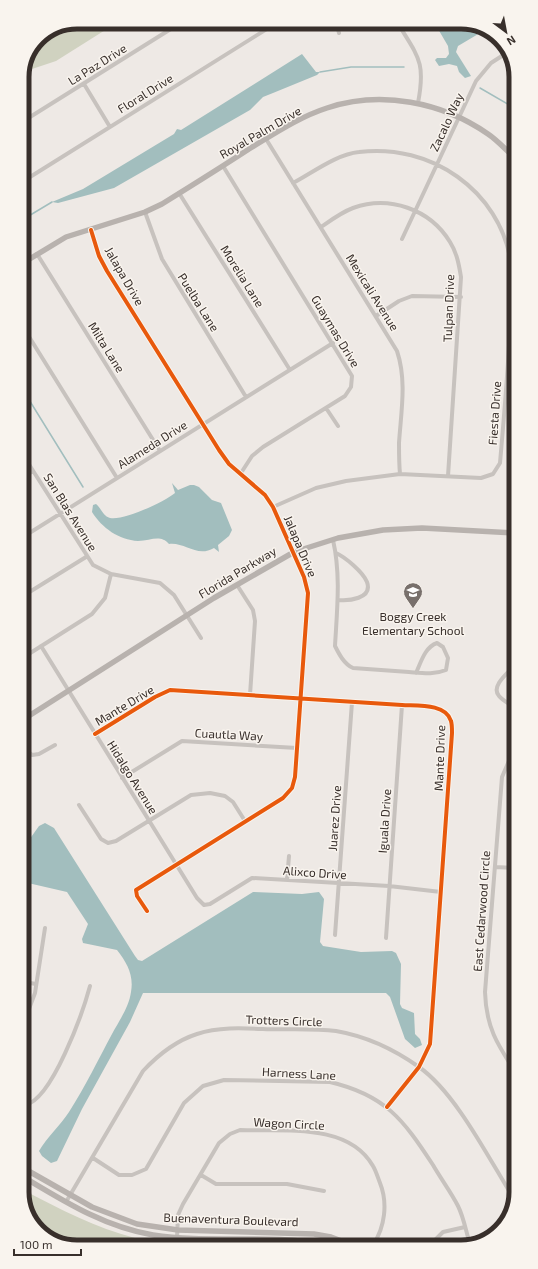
<svg xmlns="http://www.w3.org/2000/svg" width="538" height="1269" viewBox="0 0 538 1269" font-family="'Exo 2',sans-serif">
	<style>
		.green { fill: #d0d2c0 }
		.water { fill: #a2bebe }
		.lines { fill: none; stroke-linecap: round; stroke-linejoin: round }
		.stream { stroke: #a2bebe; stroke-width: 1.5 }
		.street { stroke: #c7c2be; stroke-width: 4 }
		.secondary { stroke: #b8b2ae; stroke-width: 5.5 }
		.cycleway-casing { stroke: #f9f4ee; stroke-width: 6 }
		.cycleway { stroke: #e8590c; stroke-width: 4 }
		.labels { text-anchor: middle; dominant-baseline: central; stroke-width: 3; stroke-linejoin: round; paint-order: stroke }
		.street-label { font-size: 12px; fill: #382f2b; stroke: #f9f4ee }
		.poi-label { font-size: 12px; fill: #382f2b; stroke: #f9f4ee }
		.rim { fill: none; stroke: #382f2b; stroke-width: 5 }
	</style>
	<rect width="100%" height="100%" fill="#eee9e5"/>
	<!-- green -->
	<path class="green" d="M77,22H118L56,61L23,72L38,38Z
		M25,1191C60,1209 96,1228 135,1238C165,1246 199,1244 230,1246L73,1247L43,1235L25,1209Z"/>
	<!-- water -->
	<path class="water" d="M434,22H465L485,30L458,46L456,52L471,76L465,78L459,72L457,66L449,64L439,66L435,60L437,58H446L449,54L448,46Z
		M302,54L316,72H320L317,75L273,93L263,97L250,110L114,188L58,203L52,202L83,189L174,134L177,129L181,130Z
		M172,483L178,490L190,485H194L199,487L212,500L221,503L232,530L229,536L218,545L219,552L214,548C197,558 185,542 169,544C160,534 151,541 138,541C119,540 102,528 92,512L93,505L96,504C101,508 103,516 110,518C123,521 164,502 175,493Z
		M45,823L54,828L135,956L138,960L142,961L253,892L302,894L319,892L324,899L320,942L323,946L361,952L392,951L396,953L401,964L400,1004L402,1008L414,1013L415,1034L420,1039L422,1045L415,1048L405,1039L390,997L386,993H143L130,1022L82,1109L57,1161L51,1163L42,1156L39,1151C47,1137 60,1126 69,1112C85,1087 98,1060 112,1034C119,1021 129,1007 131,992C134,975 127,963 117,950L83,943L82,939L88,924L67,892L28,883L24,884V847L39,826Z"/>
	<g class="lines">
		<!-- stream -->
		<path class="stream" d="M320,72L351,67H404
			M480,88L513,107
			M22,220L52,202
			M23,390L83,487"/>
		<!-- street -->
		<path class="street" d="M336,22L339,33
			M397,22C418,57 426,61 418,103
			M84,84L110,127
			M22,122L182,22
			M266,139L397,351C407,381 401,412 399,443C399,453 399,464 400,474
			M223,166L352,376L351,387L345,396L263,447L252,456L241,473
			M22,182L278,22
			M179,193L290,370
			M145,212L162,259L246,397
			M321,227C331,220 342,212 353,208C389,195 430,209 450,242C457,253 459,265 461,277L448,476
			M91,230L99,256L107,271L219,450L229,464L265,495L273,507L304,577L308,593L295,777L292,788L283,798L136,890L137,896L147,911
			M402,239L476,81L491,63L508,52
			M37,254L160,451
			M376,316L399,301L412,296L461,297
			M23,327L117,478
			M326,408L338,426
			M23,455L93,565L111,574L160,583L174,595L201,638
			M23,477L33,471
			M273,507L316,488L346,481L400,474L481,478L493,474L500,463C504,417 508,372 510,327C512,306 514,284 511,263C500,190 430,143 359,152C337,154 312,173 293,183
			M23,537L333,343
			M333,540C341,575 337,610 335,646C339,654 344,664 353,668L409,672C422,673 434,675 446,670L448,658L443,647L437,643C425,647 421,662 416,673
			M336,553C345,557 363,572 367,582C373,599 348,601 338,600
			M237,585L253,610L255,621L250,695
			M23,596L86,557
			M41,646L197,898L204,905L210,904L252,878L389,886L441,892
			M24,657L92,614L105,598L111,574
			M515,665C509,672 490,686 499,696C503,701 510,704 515,708
			M95,734L155,697L170,690L402,705C416,706 446,703 451,721C452,724 452,729 452,733L430,1044L419,1067L387,1107
			M515,747L502,777L485,992C486,1027 497,1044 516,1073
			M24,748L32,755L39,754L55,745
			M122,778L182,741L297,748
			M79,805L101,839L108,843L116,841L191,795L210,793L225,796L233,802L245,821
			M495,867L515,868
			M287,880L289,856
			M335,935L352,702
			M386,938L402,705
			M24,982L36,984
			M24,1022L35,993L45,928
			M25,1105C52,1100 83,1012 90,986
			M93,1158L119,1175H132L146,1169L184,1103L203,1086L224,1080L330,1082C385,1095 403,1119 433,1165C441,1179 451,1192 458,1206C464,1218 466,1232 470,1244
			M201,1175L216,1184H287L324,1191
			M66,1202L143,1071C158,1055 175,1041 197,1034C218,1027 241,1028 263,1029C287,1030 312,1028 336,1031C365,1036 395,1050 419,1067C456,1093 489,1159 514,1199
			M177,1238L178,1215L183,1204L219,1143L230,1134L240,1130C283,1132 348,1122 373,1166C376,1171 378,1178 380,1183C388,1203 385,1227 373,1245
			M434,1241L443,1232L465,1227"/>
		<!-- secondary -->
		<path class="secondary" d="M23,263L66,237L145,212L162,204C191,186 220,168 249,149C274,134 299,117 327,108C381,90 442,102 488,134C497,140 505,149 513,156
			M24,719L214,598L294,552L338,538L383,530L422,528L514,533
			M25,1169L92,1207L137,1224L178,1230L314,1234L331,1237L352,1245
			M25,1178C65,1202 105,1227 153,1235C210,1244 270,1233 326,1245"/>
		<!-- cycleway casing -->
		<g class="cycleway-casing">
			<path id="cycleway" d="M91,230L99,256L107,271L219,450L229,464L265,495L273,507L304,577L308,593L295,777L292,788L283,798L136,890L137,896L147,911
				M95,734L155,697L170,690L402,705C416,706 446,703 451,721C452,724 452,729 452,733L430,1044L419,1067L387,1107"/>
		</g>
		<!-- cycleway -->
		<use href="#cycleway" class="cycleway"/>
	</g>
	<!-- icons -->
	<defs>
		<g id="school-pin" transform="scale(1)"><path d="M0 17L-7.5 6A9.5 9.5 0 1 1 7.5 6Z" fill="#78706c" stroke="#f9f4ee"/><path d="M0-5L7-2L0 1L-7-2ZM-4 1L0 2.5L4 1V4Q0 6-4 4Z" fill="#fff"/></g>
	</defs>
	<g fill-rule="evenodd">
		<use href="#school-pin" x="413" y="592"/>
	</g>
	<g class="labels">
		<!-- street labels -->
		<g class="street-label">
			<text transform="translate(97 64) rotate(-32)">La Paz Drive</text>
			<text transform="translate(145 93) rotate(-32)">Floral Drive</text>
			<text transform="translate(446 122) rotate(-65)">Zacalo Way</text>
			<text transform="translate(260 132) rotate(-30)">Royal Palm Drive</text>
			<text transform="translate(125 276) rotate(60)">Jalapa Drive</text>
			<text transform="translate(243 276) rotate(58)">Morelia Lane</text>
			<text transform="translate(373 292) rotate(58)">Mexicali Avenue</text>
			<text transform="translate(199 302) rotate(58)">Puelba Lane</text>
			<text transform="translate(448 308) rotate(-88)">Tulpan Drive</text>
			<text transform="translate(336 331) rotate(59)">Guaymas Drive</text>
			<text transform="translate(107 347) rotate(58)">Milta Lane</text>
			<text transform="translate(494 413) rotate(-86)">Fiesta Drive</text>
			<text transform="translate(152 444) rotate(-32)">Alameda Drive</text>
			<text transform="translate(71 512) rotate(58)">San Blas Avenue</text>
			<text transform="translate(301 546) rotate(67)">Jalapa Drive</text>
			<text transform="translate(237 572) rotate(-31)">Florida Parkway</text>
			<text transform="translate(124 705) rotate(-31)">Mante Drive</text>
			<text transform="translate(229 734) rotate(3)">Cuautla Way</text>
			<text transform="translate(439 758) rotate(-88)">Mante Drive</text>
			<text transform="translate(133 777) rotate(58)">Hidalgo Avenue</text>
			<text transform="translate(334 818) rotate(-86)">Juarez Drive</text>
			<text transform="translate(384 821) rotate(-86)">Iguala Drive</text>
			<text transform="translate(315 872) rotate(4)">Alixco Drive</text>
			<text transform="translate(481 911) rotate(-86)">East Cedarwood Circle</text>
			<text transform="translate(284 1020) rotate(2)">Trotters Circle</text>
			<text transform="translate(299 1073) rotate(3)">Harness Lane</text>
			<text transform="translate(289 1123) rotate(3)">Wagon Circle</text>
			<text transform="translate(231 1219) rotate(2)">Buenaventura Boulevard</text>
		</g>
		<!-- poi labels -->
		<g class="poi-label">
			<text x="413" y="616">Boggy Creek<tspan x="413" dy="14">Elementary School</tspan></text>
		</g>
	</g>
	<!-- crop -->
	<path d="M0 0H538V1269H0ZM77 29H461A48 48 0 0 1 509 77V1192A48 48 0 0 1 461 1240H77A48 48 0 0 1 29 1192V77A48 48 0 0 1 77 29Z" fill="#f9f4ee" fill-rule="evenodd"/>
	<path class="rim" d="M77 29H461A48 48 0 0 1 509 77V1192A48 48 0 0 1 461 1240H77A48 48 0 0 1 29 1192V77A48 48 0 0 1 77 29Z"/>
	<!-- north arrow -->
	<g transform="translate(506 32) rotate(148)" stroke="#f9f4ee" stroke-width="3" paint-order="stroke">
	<path d="M0-3L7 15L0 10L-7 15Z" fill="#382f2b"/>
	<text y="-6" font-size="11" font-weight="bold" text-anchor="middle" fill="#382f2b">N</text>
	</g>
	<!-- scale -->
	<path d="M14 1249v6h67v-6" fill="none" stroke="#382f2b" stroke-width="2"/>
	<text x="20" y="1249" font-size="12" fill="#382f2b" stroke="#f9f4ee" stroke-width="3" paint-order="stroke">100 m</text>
</svg>
